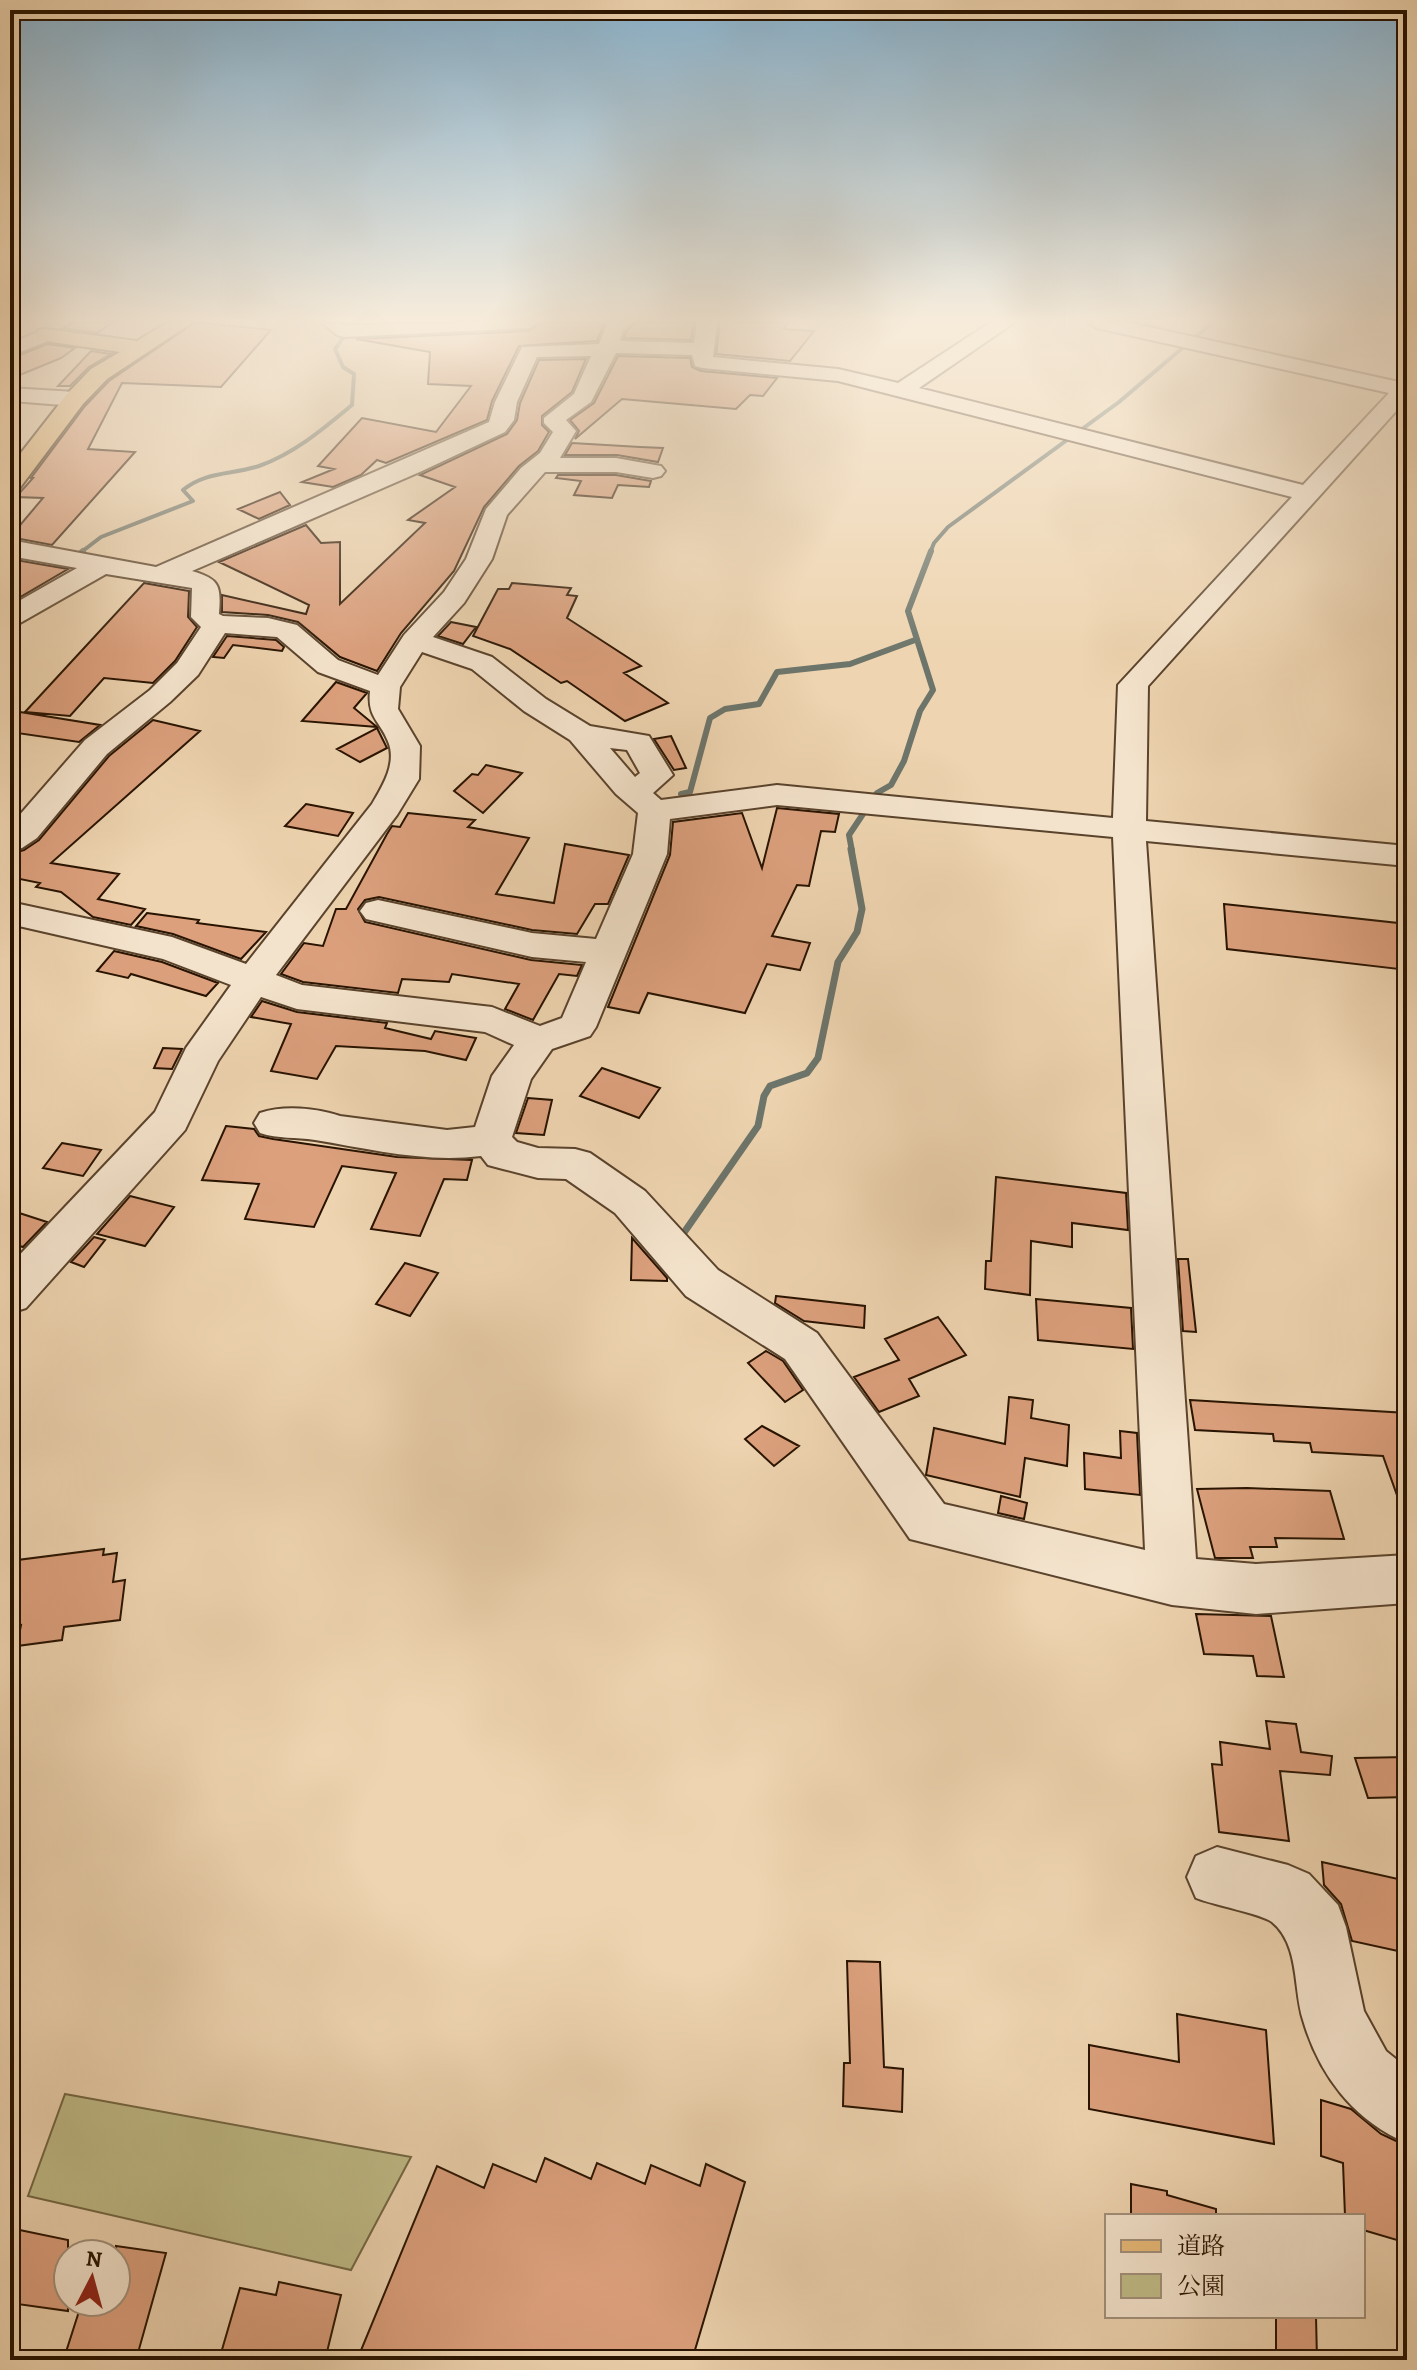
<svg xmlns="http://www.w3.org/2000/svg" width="1417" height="2370" viewBox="0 0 1417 2370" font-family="Alegreya,'Noto Serif JP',serif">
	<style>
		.green { fill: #bfbb87; stroke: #746744; stroke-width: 2 }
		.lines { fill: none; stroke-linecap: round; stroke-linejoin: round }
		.stream-far2 { stroke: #6d756b; stroke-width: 4 }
		.stream-far1 { stroke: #6d756b; stroke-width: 6 }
		.stream { stroke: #6d756b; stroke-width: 7 }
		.building { fill: #dca07d; stroke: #281300; stroke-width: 2 }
		.minor-casing { stroke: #5a432c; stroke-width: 4 }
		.major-casing { stroke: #281300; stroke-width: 4 }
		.minor { fill: #f4e3cc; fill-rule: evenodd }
		.major { fill: #e7ba78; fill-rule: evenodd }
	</style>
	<rect width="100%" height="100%" fill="#eed4b0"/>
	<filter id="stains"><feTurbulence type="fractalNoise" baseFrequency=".0025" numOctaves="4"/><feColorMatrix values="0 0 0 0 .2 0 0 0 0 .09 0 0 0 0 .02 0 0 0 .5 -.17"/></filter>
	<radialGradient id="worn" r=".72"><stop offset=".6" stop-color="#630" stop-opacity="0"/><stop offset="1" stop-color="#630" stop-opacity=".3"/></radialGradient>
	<!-- green -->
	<path class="green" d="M65,2094L411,2157L351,2270L28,2196Z"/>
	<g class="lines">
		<!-- stream-far2 -->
		<path class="stream-far2" d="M80,553L101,537L193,501L183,490C206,471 232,475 259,466C295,453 323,429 352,405L354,374L343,367L335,349L350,328L339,322
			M930,553L934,543L948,527L1119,402L1213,322"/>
		<!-- stream-far1 -->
		<path class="stream-far1" d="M50,572L66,565L83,551
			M681,794L690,792L710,718L725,709L759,704L777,672L850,664L915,640
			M852,851L849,835L877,793L891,785L904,761L920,711L933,690L908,611L931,551"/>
		<!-- stream -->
		<path class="stream" d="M683,1234L758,1126L764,1096L770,1086L807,1073L818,1058L838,962L857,932L862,909L851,849"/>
	</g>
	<!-- building -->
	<path class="building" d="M74,322H113L97,333L63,328Z
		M196,322L271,330L221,387L122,383L88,449L135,452L52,545L10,537L43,498L16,497L33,478H31L85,406L109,381Z
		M542,322H605L597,341L519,346L492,401L487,420L386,463L377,460L361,475L333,487L302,482L334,469L318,466L362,418L436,432L471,386L428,384L430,352L356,339L529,331Z
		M636,322H694L691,340L624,338L626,332Z
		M720,322H788L784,329L814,331L790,361L716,354Z
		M47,344L75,348L61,358L10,379V359Z
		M91,351L111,354L89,367L70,386H58Z
		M618,356L690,358L692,367L701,371L777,378L763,396L750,395L736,409L622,399L575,439L579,431L570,420L594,403Z
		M586,359L572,392L542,416V425L549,432L538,451L519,466L484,507L454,571L401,633L377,671L340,657L298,622L268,615L222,612V595L306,614L309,605L219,562L306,525L321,543L340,542V604L425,523L408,520L455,487L420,475L507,434L517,420L520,403L539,360Z
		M572,443L640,447L663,448L658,462L617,455H565Z
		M558,475H616L651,481L649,487L618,485L612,498L574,495L581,481L556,478Z
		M280,492L290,505L259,519L238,509Z
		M10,559L68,569L10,603Z
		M144,583L189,591L188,617L197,627L175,661L153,683L104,678L70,716L25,712Z
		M512,583L571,588L567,595L577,596L567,618L641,666L624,673L668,703L625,721L567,681L561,683L510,649L473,636L498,589H509Z
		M451,622L476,627L463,644L438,636Z
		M227,636L276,640L284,647L282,651L233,645L224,658L213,657Z
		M336,682L367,693L354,708L377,727L302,721Z
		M20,712L100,725L79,742L17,733Z
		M153,720L200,731L51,863L119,874L98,899L145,909L131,925L93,917L61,892L36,887L40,883L10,877V854L24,850L39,840L109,756Z
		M377,728L387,748L360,762L337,749Z
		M671,736L686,768L674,770L654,739Z
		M486,765L522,773L483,813L454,791L472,774L478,775Z
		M306,804L353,813L338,836L285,826Z
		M777,808L839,814L835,832L821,831L809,886L797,885L772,936L810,943L800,970L767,964L745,1013L648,993L639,1013L608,1007L670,855L673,822L742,813L762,868Z
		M408,813L475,820L468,827L529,838L496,894L554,903L565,844L629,855L608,904H595L577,934L532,930L379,897L365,900L358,909L365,922L531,960L582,965L577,976L559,974L533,1020L505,1009L519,984L452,974L449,982L402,979L398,993L303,982L281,974L304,943L323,946L336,909H346L387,834L392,826L400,827Z
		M1224,904L1407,924V970L1227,949Z
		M147,913L199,920L197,923L266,932L241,959L173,934L136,926Z
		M114,951L162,962L218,983L206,996L131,974L128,978L97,971Z
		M262,1001L297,1012L387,1023L385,1028L431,1039L435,1031L476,1038L466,1060L425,1051L336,1046L317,1079L271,1071L291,1024L251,1017Z
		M163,1048L182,1049L172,1069L154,1068Z
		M602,1068L660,1088L639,1118L580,1096Z
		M528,1098L552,1100L544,1135L516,1133Z
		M226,1126L254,1129L259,1136L273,1139L397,1157L472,1160L467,1180L444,1179L420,1236L371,1229L396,1173L342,1166L314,1227L245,1219L259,1184L202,1180Z
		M62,1143L101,1150L83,1176L43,1168Z
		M996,1177L1126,1193L1128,1230L1072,1223V1247L1031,1241L1030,1295L985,1289L986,1261H991Z
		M130,1196L174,1207L145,1246L97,1234Z
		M10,1210L47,1222L23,1247L10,1243Z
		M94,1237L105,1240L84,1267L71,1262Z
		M632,1238L667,1278V1281L631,1280Z
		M1178,1259H1188L1196,1332L1183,1331Z
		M405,1263L438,1273L410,1316L376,1304Z
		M776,1296L865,1306L864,1328L804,1321L775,1303Z
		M1036,1299L1131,1308L1133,1349L1038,1340Z
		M938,1317L966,1355L909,1379L919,1396L879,1412L854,1377L899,1360L885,1339Z
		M766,1351L783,1361L803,1390L785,1402L748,1363Z
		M1009,1397L1033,1400L1031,1418L1069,1425L1067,1466L1025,1458L1020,1497L926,1475L934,1428L1005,1444Z
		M1190,1400L1407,1413V1514L1404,1515L1383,1456L1312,1452L1310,1443L1274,1441L1273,1434L1195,1430Z
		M762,1426L799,1446L774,1466L745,1439Z
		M1120,1431L1137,1433L1140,1495L1085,1489L1084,1453L1121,1458Z
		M1247,1488L1330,1491L1344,1539L1275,1538L1277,1547H1250L1253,1558H1215L1197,1489Z
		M1001,1496L1027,1503L1024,1519L998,1513Z
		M104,1549L103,1555L117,1553L113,1582L125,1580L120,1620L64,1627L62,1640L17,1646L21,1625L10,1627V1561Z
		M1196,1614L1271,1616L1284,1677L1257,1676L1253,1656L1204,1654Z
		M1266,1721L1296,1724L1301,1752L1332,1756L1330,1775L1280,1771L1289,1841L1219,1832L1212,1764L1222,1765L1220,1742L1270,1749Z
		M1407,1757V1797L1368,1798L1355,1758Z
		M1322,1862L1407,1881V1953L1352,1941L1341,1904L1324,1885Z
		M847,1961L880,1962L884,2067L903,2069L902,2112L843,2106L844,2063H850Z
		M1177,2014L1266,2030L1274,2144L1089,2109V2045L1179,2062Z
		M1321,2100L1351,2109L1381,2134L1407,2146V2243L1363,2230V2216H1345L1343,2163L1321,2156Z
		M545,2158L591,2179L597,2163L645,2184L651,2165L700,2186L706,2164L745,2182L692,2360H357L437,2166L484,2188L493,2164L536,2182Z
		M1131,2184L1167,2191V2195L1216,2209V2216H1131Z
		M10,2228L68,2240V2311L10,2303Z
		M116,2246L166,2253L136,2360L66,2352L82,2302H116Z
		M279,2282L341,2295L325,2360L306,2355L305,2360H219L240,2288L276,2295Z
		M1276,2316H1316L1317,2360H1276Z"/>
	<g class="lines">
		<!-- minor casing -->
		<g class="minor-casing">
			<path id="minor" d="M321,322L348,325L539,322L529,328L344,337L337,335Z
				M608,322H633L623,330L620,341L694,343L697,322H717L713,357L838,369L898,383L991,322H1015L919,388L1303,485L1389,393L1097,328L1087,322H1126L1399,382L1407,379V399L1148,686L1146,821L1407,846V866L1146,841L1196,1559L1256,1564L1407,1555V1603L1256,1614L1172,1605L910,1539L785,1359L686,1296L615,1213L566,1179L538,1178L503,1169L488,1165L481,1156C425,1163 370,1149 315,1140C296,1137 278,1139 260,1133L254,1123L260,1113C284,1105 316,1108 340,1116L447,1130L475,1127L492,1076L514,1045L485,1032L297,1009L261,997L218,1061L185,1130L26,1308L10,1313V1265L155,1112L186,1048L231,985L163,959L10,924V902L172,937L246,964L372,804C382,787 396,765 389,744C381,721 367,719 370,691L318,672L277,637L225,633L198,675L170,702L107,754L37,838L22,848L10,851V826L85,740L150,690L177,663L201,627L191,617L192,588L106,574L20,623L10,625V606L77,568L10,556V540L156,567L489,422L495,402L522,347L599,344ZM616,353L692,355L695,366L702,368L838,381L1292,497L1118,685L1113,818L777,785L661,800L653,793L673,775L649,736L590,726L546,699L492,657L433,637L464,603L492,559L507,515L545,472H616L653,478L661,476L665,471L661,466L616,458H560L576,431L566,420L591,402ZM591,356L574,394L544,418V423L553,432L540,453L521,468L486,509L466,559L444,592L404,635L378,675L338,660L297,625L268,618L223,616L219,614C221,586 220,579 192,571L422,471L505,432L514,420L517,402L537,357ZM422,652L472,669L524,711L570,740L616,794L638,813L633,854L596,939L532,933L378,900L366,903L360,911L366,919L532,957L586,962L562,1018L540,1026L492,1007L302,985L276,975L397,815L419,779L420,746L398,709L400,687ZM610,748L627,750L640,773L635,777ZM777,805L1113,837L1145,1550L944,1504L817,1333L718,1270L645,1191L590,1153L575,1149L538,1148L517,1142L512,1137L531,1079L552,1049L590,1036L596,1027L667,854L670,819Z
				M46,329L53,331L56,335L53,339L10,356V343Z
				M10,388L75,392L86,399L75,406L12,401Z
				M1217,1847L1288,1865L1309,1874L1338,1905L1346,1927L1364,2011L1386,2051L1407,2068V2143C1354,2121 1319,2075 1303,2020C1293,1989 1300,1945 1272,1922C1262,1914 1213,1905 1196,1898L1187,1877L1196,1856Z"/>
		</g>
		<!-- major casing -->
		<g class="major-casing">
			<path id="major" d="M168,322H193L107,379L83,404L19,489L10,492V467L67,394L91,369L120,352L38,340L35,335L38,330L46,329L137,341Z"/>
		</g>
		<!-- minor -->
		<use href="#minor" class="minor"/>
		<!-- major -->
		<use href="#major" class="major"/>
	</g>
	<!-- sky -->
	<linearGradient id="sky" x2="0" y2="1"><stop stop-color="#89b5d2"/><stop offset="0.49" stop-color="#f7ecdb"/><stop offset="1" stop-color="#f7ecdb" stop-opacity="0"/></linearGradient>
	<rect width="1417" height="654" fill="url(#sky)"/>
	<!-- margin -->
	<rect width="1417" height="2370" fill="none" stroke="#eed4b0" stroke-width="40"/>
	<rect x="12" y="12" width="1393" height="2346" fill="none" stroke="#281300" stroke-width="4"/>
	<rect x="20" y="20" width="1377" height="2330" fill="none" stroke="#281300" stroke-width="2"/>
	<!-- legend -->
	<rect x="1105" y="2214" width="260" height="104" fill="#f4e3cc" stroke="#a2907a" stroke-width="2"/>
	<rect x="1121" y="2240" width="40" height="12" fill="#e7ba78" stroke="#a2907a" stroke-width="2"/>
	<text x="1177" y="2254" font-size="24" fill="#281300">道路</text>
	<rect x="1121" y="2274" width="40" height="24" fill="#bfbb87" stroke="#a2907a" stroke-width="2"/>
	<text x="1177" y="2294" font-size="24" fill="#281300">公園</text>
	<!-- north arrow -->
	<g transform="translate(92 2278) rotate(6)"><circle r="38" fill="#f4e3cc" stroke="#a2907a" stroke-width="2"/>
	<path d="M0-6L14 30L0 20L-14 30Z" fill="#8f2418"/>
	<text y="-12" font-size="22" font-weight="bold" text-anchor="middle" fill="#281300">N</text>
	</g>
	<rect width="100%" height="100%" filter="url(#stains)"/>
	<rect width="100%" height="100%" fill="url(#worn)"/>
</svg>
